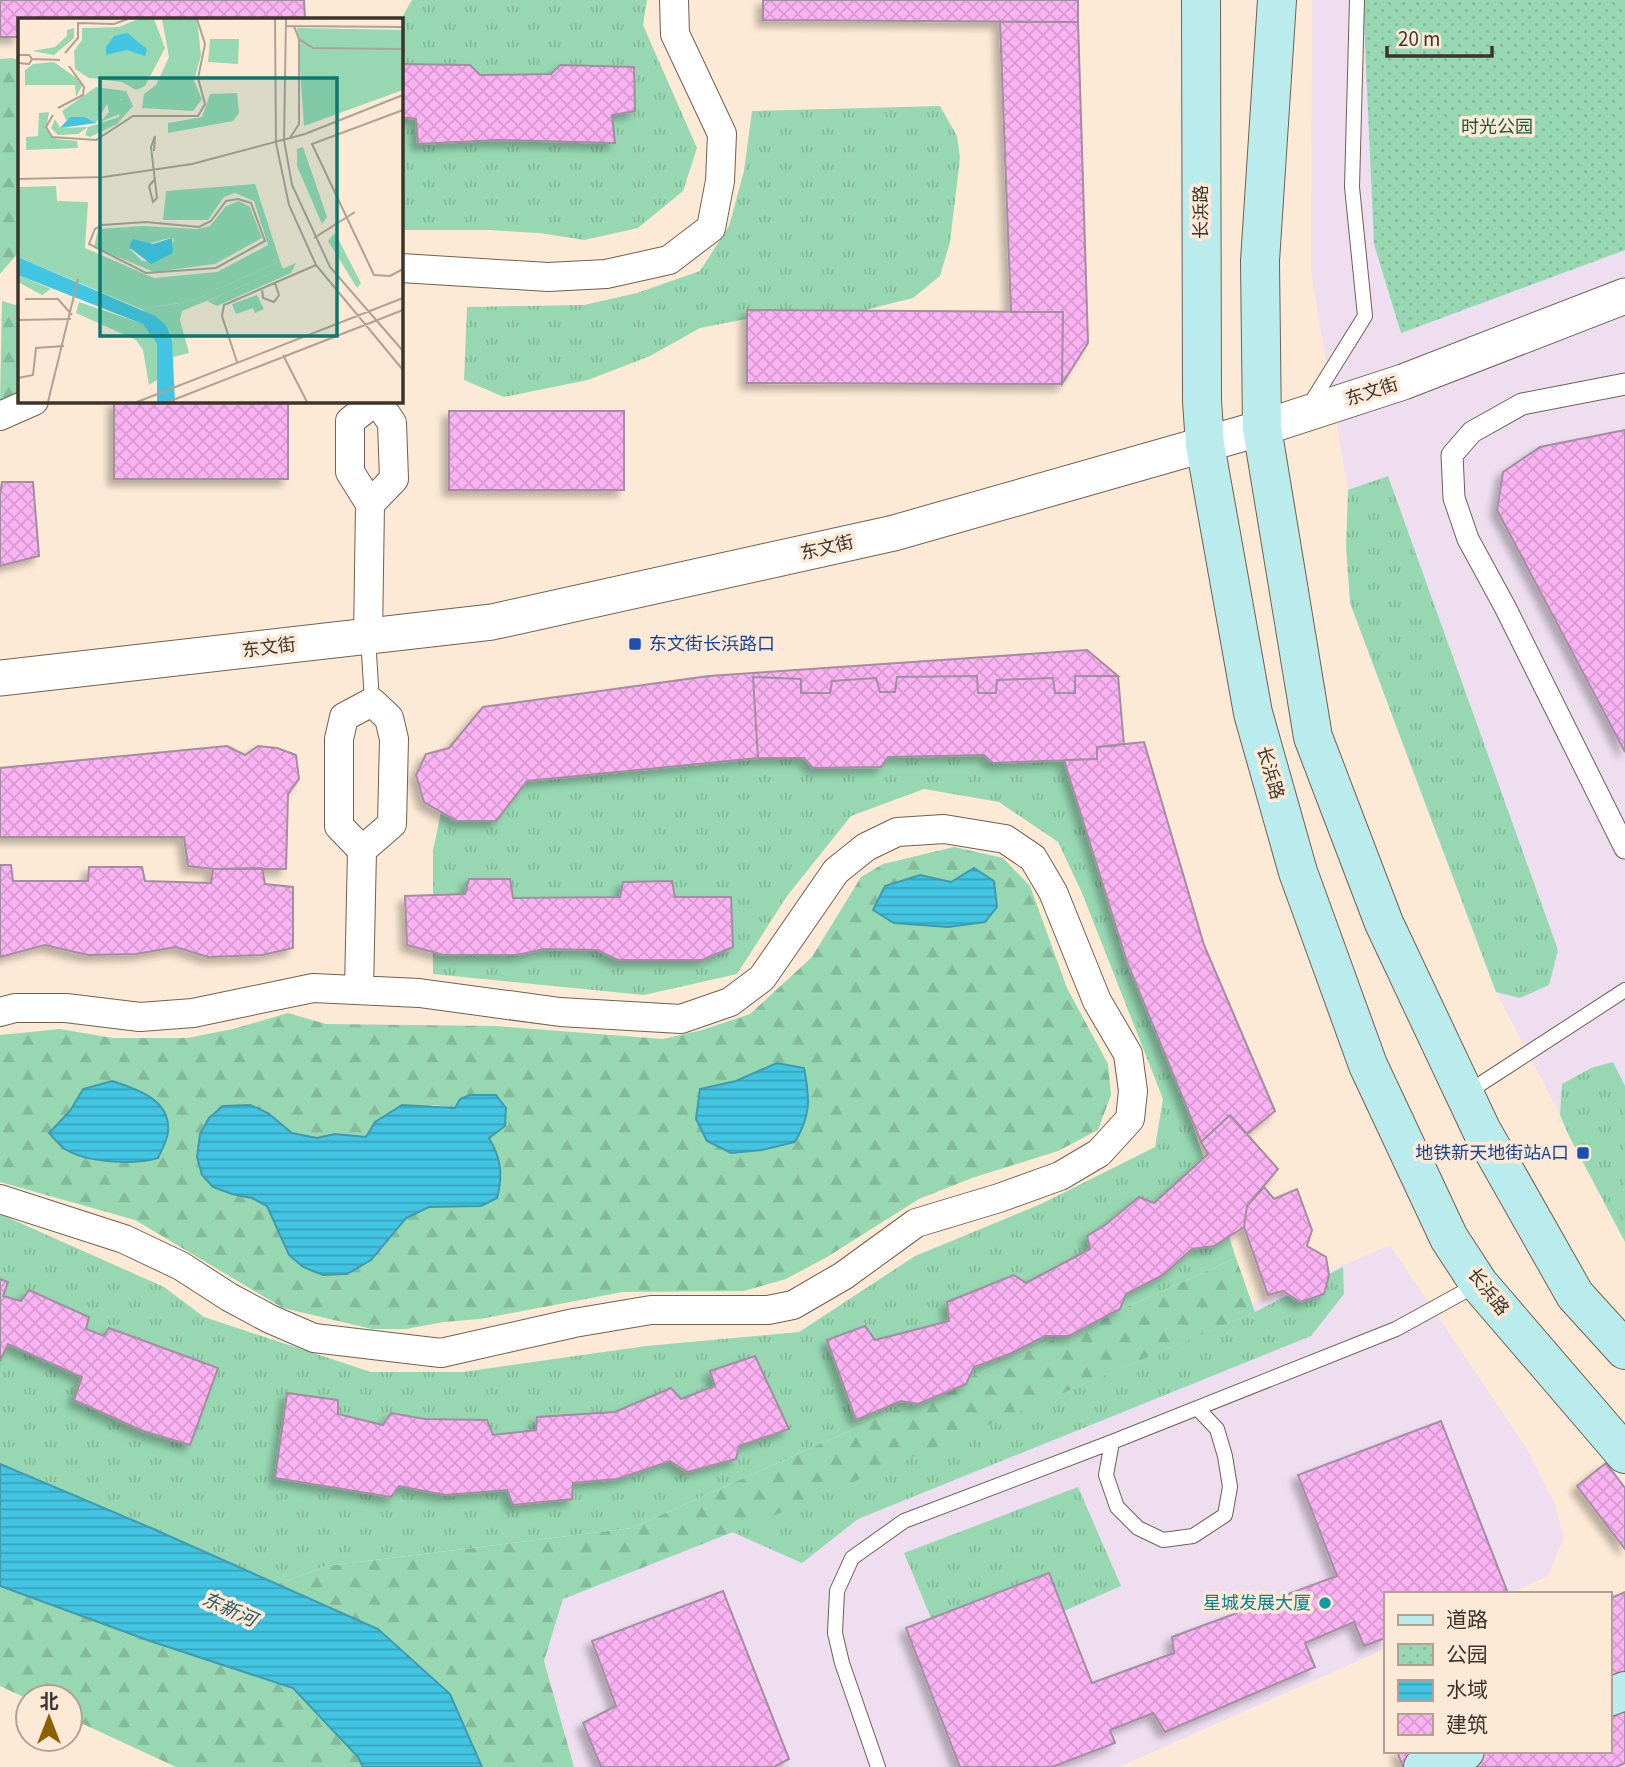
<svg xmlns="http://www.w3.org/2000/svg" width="1625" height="1767" viewBox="0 0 1625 1767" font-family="'Source Sans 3','Noto Sans SC',sans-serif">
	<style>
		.commercial { fill: #eedef0 }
		.grass { fill: url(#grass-tufts) }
		.forest { fill: url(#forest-firs); fill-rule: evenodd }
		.park { fill: url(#park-dots) }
		.water { fill: url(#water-rules); stroke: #409aac; stroke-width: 2 }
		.building { fill: url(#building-cross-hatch); stroke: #a18e9f; stroke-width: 2; filter: url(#shadow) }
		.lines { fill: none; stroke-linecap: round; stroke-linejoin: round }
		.service-casing { stroke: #71604f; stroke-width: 16 }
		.pedestrian-casing { stroke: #71604f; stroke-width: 23 }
		.minor-casing { stroke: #71604f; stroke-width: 30 }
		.tertiary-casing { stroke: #71604f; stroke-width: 37 }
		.secondary-casing { stroke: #71604f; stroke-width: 40 }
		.service { stroke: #fff; stroke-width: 14 }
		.pedestrian { stroke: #fff; stroke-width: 21 }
		.minor { stroke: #fff; stroke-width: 28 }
		.tertiary { stroke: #fff; stroke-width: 35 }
		.secondary { stroke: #bbeced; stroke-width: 38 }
		.transit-dot { fill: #1a4fb4; stroke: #fdead6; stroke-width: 2.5 }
		.culture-dot { fill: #0f9aa8; stroke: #fdead6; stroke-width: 2.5 }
		.labels { text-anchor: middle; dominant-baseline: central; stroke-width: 7; stroke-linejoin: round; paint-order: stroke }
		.park-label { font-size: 18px; fill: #145d3c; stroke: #fdead6 }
		.street-label { font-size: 18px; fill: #3c342c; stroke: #fdead6 }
		.transit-label { font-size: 18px; fill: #164399; stroke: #fdead6; text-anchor: start }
		.culture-label { font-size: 18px; fill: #0d838f; stroke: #fdead6; text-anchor: end }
		.water-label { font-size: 19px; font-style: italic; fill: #235965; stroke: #fdead6 }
		.inset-road { fill: none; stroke: #b0a192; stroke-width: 2 }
		.view { fill: #0f766e; fill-opacity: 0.15; stroke: #0f766e; stroke-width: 3.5 }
		.inset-edge { fill: none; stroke: #3c342c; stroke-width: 3.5 }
	</style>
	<defs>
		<pattern id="grass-tufts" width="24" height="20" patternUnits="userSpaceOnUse" patternTransform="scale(1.75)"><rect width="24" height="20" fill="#97d8b3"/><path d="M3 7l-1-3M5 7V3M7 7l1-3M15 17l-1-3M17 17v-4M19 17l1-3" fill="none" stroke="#83ba9a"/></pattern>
		<pattern id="forest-firs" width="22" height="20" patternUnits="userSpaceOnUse" patternTransform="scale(1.75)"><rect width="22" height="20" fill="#97d8b3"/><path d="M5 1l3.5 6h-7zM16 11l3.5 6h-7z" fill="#83ba9a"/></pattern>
		<pattern id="park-dots" width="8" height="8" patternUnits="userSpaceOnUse" patternTransform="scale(1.75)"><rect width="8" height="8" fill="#97d8b3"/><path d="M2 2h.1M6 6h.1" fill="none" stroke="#83ba9a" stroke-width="1.8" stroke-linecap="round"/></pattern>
		<pattern id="water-rules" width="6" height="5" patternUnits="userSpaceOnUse" patternTransform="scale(1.75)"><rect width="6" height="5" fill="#42c5e3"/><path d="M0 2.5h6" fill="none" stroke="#38a1b8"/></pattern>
		<pattern id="building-cross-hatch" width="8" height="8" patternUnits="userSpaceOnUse" patternTransform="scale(1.75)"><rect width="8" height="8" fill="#fab2f3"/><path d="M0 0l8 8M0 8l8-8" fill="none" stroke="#d79ad0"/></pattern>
		<filter id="shadow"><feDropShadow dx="-6" dy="6" stdDeviation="3.5" flood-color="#0004"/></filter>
	</defs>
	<rect width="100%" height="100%" fill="#fdead6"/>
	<!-- commercial -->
	<path class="commercial" d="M1312,0H1625V1239L1496,992L1350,603L1348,490L1311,272Z
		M1390,1245L1527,1449L1554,1502L1564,1537L1548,1576L1509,1594H1385V1649L1119,1767H574L544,1661L563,1599Z"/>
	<!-- grass -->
	<path class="grass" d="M412,0H647L643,25L697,148L683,191L638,228L584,240L539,233L489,230H401V19Z
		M940,106L957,136L960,158L950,242L940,276L913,298L845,315L777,313L700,328L650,356L588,380L504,397L464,380L467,307L584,305L637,293L700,271L729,226L744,171L752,111Z
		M1388,476L1558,950L1549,985L1520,998L1496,992L1350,603L1346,546L1348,490Z
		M1065,730L1236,1258L632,1528L326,1566L278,1584L151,1528L0,1464V1214L164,1287L204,1317L371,1372H463L646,1346L799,1332L915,1256L1041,1204L1155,1147L1163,1099L1082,893L1058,842L999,802L924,789L851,816L787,896L737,974L644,995L433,974V851L449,773Z
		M1613,1062L1625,1086V1242L1569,1136L1560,1115L1562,1084L1591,1068Z
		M1343,1267L1344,1294L1311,1336L858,1519L802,1563L732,1532L1255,1312Z
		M1078,1487L1121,1586L1064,1611L1049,1573L931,1618L904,1553Z"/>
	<!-- forest -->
	<path class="forest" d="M12,58L19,60V252L0,274V59Z
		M2,301L19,306V397L0,402Z
		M954,847L1003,858L1030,886L1067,988L1108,1064L1111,1095L1098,1130L1058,1151L972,1178L919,1199L827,1257L786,1279L744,1291L623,1292L480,1319L444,1322L406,1329H372L283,1308L135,1220L0,1182V1035L60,1029L113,1038H187L233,1029L288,1013L326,1024L495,1026L663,1039L702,1030L750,1014L812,957L861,877L883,864ZM920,875L951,882L948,927L894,923L873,910L885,886ZM777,1063L804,1068C810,1098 811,1115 795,1142L762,1150L731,1153L707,1141L696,1119L700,1090L736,1081ZM83,1089L163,1110L50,1133L70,1111ZM433,1105L455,1108L481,1206H429L406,1218L388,1237L323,1275L303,1267L289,1255L267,1206L252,1198L213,1187L202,1175L197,1157L282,1124L292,1133L317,1138L335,1134L367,1137L375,1122Z
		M1236,1258L1255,1312L761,1521L563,1599L544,1661L574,1767H482L450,1694L378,1630L278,1584L326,1566L632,1528Z
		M0,1586L150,1641L293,1688L358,1757L363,1767H176L70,1718V1697H28V1699L0,1686Z"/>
	<!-- park -->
	<path class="park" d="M1363,0H1625V250L1401,333L1374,244Z"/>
	<!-- water -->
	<path class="water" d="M974,868L994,881L997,907L985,922L948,927L894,923L873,910L885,886L920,875L951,882Z
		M777,1063L804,1068C810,1099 811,1115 795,1142L762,1150L731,1153L707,1141L696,1119L700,1089L736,1081Z
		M112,1081C136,1089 171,1099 168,1132C167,1141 161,1151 158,1158C134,1165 87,1163 65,1149C59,1145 54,1138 49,1133L70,1111L83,1089Z
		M470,1095H496L506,1108L505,1126L489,1138C501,1158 503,1175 497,1198L481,1206L429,1207L406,1218L371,1260L347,1274L323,1275L303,1267L289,1255L267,1206L252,1198L232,1194L213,1187L202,1175L197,1157L200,1134L209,1118L223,1106L250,1105L268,1113L292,1133L317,1138L335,1134L366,1137L375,1122L402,1105L455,1108L460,1099Z
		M0,1464L151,1528L378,1629L450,1694L482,1767H363L358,1757L293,1688L150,1641L0,1586Z"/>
	<!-- building -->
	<path class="building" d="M0,0H304L305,19H19V37H0Z
		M763,0H1078V22L763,20Z
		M1000,22H1078L1088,343L1062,384L1063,312H1011Z
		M401,64L470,65L480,75L551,74L560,65L634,67L635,111L612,115L615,143L498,140L418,144L416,119L401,117Z
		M747,310L1063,312L1062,384L747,383Z
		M114,401H288V479H114Z
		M449,411H624V490H449Z
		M1625,430V752L1497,510L1503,472L1540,447Z
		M2,482H33L39,556L0,566V495Z
		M1087,650L1118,676H1075V693H1055L1053,678L997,680L996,693H978L977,676L897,677L895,692H880L876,678L832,681L830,693H801V679L753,677L758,758L527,781L496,821H457L424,802L416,775L426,754L449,748L483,707L709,676Z
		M977,676L978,693H996L997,680L1053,678L1055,693H1075V676H1118L1124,745L1097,747V759L993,763L984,755L888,757L881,767L813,768L804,758H758L753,677L801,679V693H830L832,681L876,678L880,692H895L897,677Z
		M1144,742L1204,945L1275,1111L1247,1134L1230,1115L1201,1142L1127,962L1064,760L1097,759V747Z
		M227,746L245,755L258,746L277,748L296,755L299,779L288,794L286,869H213L188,866L184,837H0V768Z
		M0,865H11L13,881H88L89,867H142L145,881L211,883L213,869L262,868L265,884L293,887V948L262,955L208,957L176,947L136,954L88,955L45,945L0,957Z
		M469,879H510L513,898L620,897L623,882L672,881L675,897H731L733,947L702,960H618L597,950L544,949L517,955H444L407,945L405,896L465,894Z
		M1230,1115L1278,1169L1247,1206L1244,1227L1214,1246L1192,1249L1163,1275L1126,1294L1120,1309L1069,1336H1045L1012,1353L974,1367L966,1384L918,1404L901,1401L856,1420L827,1340L865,1326L875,1340L949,1321L947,1302L1014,1275L1026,1283L1090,1249L1087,1236L1105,1225L1139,1197L1154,1203L1208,1154L1201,1142Z
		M1264,1187L1274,1199L1297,1189L1312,1230L1307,1246L1326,1257L1329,1275L1324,1294L1300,1302L1283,1291L1268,1295L1244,1227L1247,1206Z
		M0,1279L8,1282L3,1296L21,1301L29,1290L89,1317L86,1329L104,1336L109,1328L218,1368L190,1445L143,1431L74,1400L82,1377L8,1344L0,1361Z
		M755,1356L789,1429L739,1446L736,1459L687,1472L670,1461L617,1479L573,1483L572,1499L513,1505L507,1490L445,1495L399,1486L391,1497L275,1478L287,1393L338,1400V1414L383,1425L391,1413L425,1419L487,1420L493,1435L536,1430L537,1417L615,1412L671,1388L681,1399L715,1386L710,1371Z
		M1441,1421L1507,1591L1499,1594H1385V1638L1364,1646L1354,1622L1305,1643L1315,1667L1165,1732L1153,1713L1110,1730L1115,1743L1052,1767H960L906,1628L1049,1573L1092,1683L1174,1653L1172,1637L1337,1576L1298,1475Z
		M1606,1463L1625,1488V1549L1577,1486Z
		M1606,1463L1625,1488V1549L1577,1486Z
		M723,1591L789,1759L774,1767H601L583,1723L616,1706L592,1641Z
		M1625,1592V1763L1616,1767H1403L1397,1751H1609V1660L1611,1659L1609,1654V1599Z"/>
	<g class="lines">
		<!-- service casing -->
		<g class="service-casing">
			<path id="service" d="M1309,406L1365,316L1352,187L1357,0
				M368,637L372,702
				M1465,1094L1625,990
				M1112,1442L1106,1475L1117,1507L1138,1528L1163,1540L1193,1536L1225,1515L1230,1487L1225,1456L1217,1429L1197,1408
				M878,1767L842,1663L835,1633L837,1591L852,1558L904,1521L1112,1442L1396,1329L1478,1284"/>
		</g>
		<!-- pedestrian casing -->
		<g class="pedestrian-casing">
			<path id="pedestrian" d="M1625,384L1522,404L1472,432L1452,455L1454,498L1468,539L1505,607L1625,848"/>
		</g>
		<!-- minor casing -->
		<g class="minor-casing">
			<path id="minor" d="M401,268L548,277L606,274L669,260L711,228L720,181L722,134L675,34L674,0
				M0,416L34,401
				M370,504L394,479L392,423L377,401
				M368,637L370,504L350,472V421L376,401
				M372,702L389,718L394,739L392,824L362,850L339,826V739L344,717Z
				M359,990L362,850
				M0,1012L15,1008H66L140,1017L193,1013L313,988L419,993L560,1012L681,1019L730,1002L762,978L836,871L866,847L897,832L944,829L1005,839L1033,858L1053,892L1097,1001L1128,1054L1133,1091L1130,1119L1099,1153L1060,1176L999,1198L916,1223L843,1276L793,1305L768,1310H651L574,1323L441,1353L314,1338L270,1319L229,1297L181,1266L124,1239L0,1199"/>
		</g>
		<!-- tertiary casing -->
		<g class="tertiary-casing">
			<path id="tertiary" d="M0,678L492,622L894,533L1262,428L1403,382L1625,296"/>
		</g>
		<!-- secondary casing -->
		<g class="secondary-casing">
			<path id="secondary" d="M1201,0L1202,401L1205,445L1253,713L1298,872L1368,1065L1449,1238L1479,1284L1625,1454
				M1277,0L1260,261L1262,428L1313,737L1384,923L1481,1129L1575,1295L1625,1350
				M1609,1697L1625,1691
				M1423,1767L1465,1751"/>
		</g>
		<!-- service -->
		<use href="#service" class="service"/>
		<!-- pedestrian -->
		<use href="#pedestrian" class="pedestrian"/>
		<!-- minor -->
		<use href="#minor" class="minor"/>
		<!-- tertiary -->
		<use href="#tertiary" class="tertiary"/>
		<!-- secondary -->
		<use href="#secondary" class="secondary"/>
	</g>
	<!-- markers -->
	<g class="transit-dot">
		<rect x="628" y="637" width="14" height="14" rx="3.5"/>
		<rect x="1576" y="1146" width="14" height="14" rx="3.5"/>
	</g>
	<circle class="culture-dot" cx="1325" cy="1603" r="7"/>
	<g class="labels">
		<!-- park labels -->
		<g class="park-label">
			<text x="1497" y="127">时光公园</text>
		</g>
		<!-- street labels -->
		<g class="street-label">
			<text transform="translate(1201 212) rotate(-90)">长浜路</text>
			<text transform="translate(1372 392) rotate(-18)">东文街</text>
			<text transform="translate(827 548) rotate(-13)">东文街</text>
			<text transform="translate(269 648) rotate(-7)">东文街</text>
			<text transform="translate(1270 773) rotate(74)">长浜路</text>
			<text transform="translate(1488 1292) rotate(52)">长浜路</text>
		</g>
		<!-- transit labels -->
		<g class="transit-label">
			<text x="649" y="644">东文街长浜路口</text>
			<text x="1569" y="1153" text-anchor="end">地铁新天地街站A口</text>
		</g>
		<!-- culture labels -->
		<g class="culture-label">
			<text x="1311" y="1603">星城发展大厦</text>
		</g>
		<!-- water labels -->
		<g class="water-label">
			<text transform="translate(229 1610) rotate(24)">东新河</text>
		</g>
	</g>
	<!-- overview -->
	<g transform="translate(18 18)">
		<rect width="385" height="385" fill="#fdead6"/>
		<path d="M144,1H179L183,37L176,63L184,81L175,93L124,90L126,76L138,67L151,39ZM56,10V20L36,37L14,33L37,29L49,18V12ZM192,21H221L220,46L190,44ZM36,44L60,61L64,68L58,79L57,67H7V52L15,46ZM219,75L221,95L215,103L150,115V105L184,99L192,76ZM99,80L105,83L104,95L82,104L91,94L89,86ZM31,94L28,112L38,121L59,123L60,130L8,132V119L20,118L21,95ZM37,101L42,110L70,109L60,116L40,117L33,110ZM285,129L309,199L304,206L279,148V131ZM237,166L262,243L174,283L123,291L0,239V169L38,168L39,183L70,184L67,230L136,260L199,254L250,227L236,183L217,175L206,179L190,202H145L148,173ZM317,215L343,265L339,270L310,223ZM278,245L273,255L199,288L189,283ZM239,277L246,291L237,295L235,290L218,296L214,286Z" fill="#97d8b3"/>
		<path d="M120,1H136L147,30L127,68L118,72L104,64L71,60L57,51L56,33L64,22V10L101,9ZM78,69L108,73L115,88L99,106L72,119L67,117L70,109L101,99L104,81L89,86L78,105L67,99L48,102L44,93ZM221,183L232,189L244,220L197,246L136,254L76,229L80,211L124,208L179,211L192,208L208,188ZM151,220L156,221L152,236L136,244L124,243L112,231ZM262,243L265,251L164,293L162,302L171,335L155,339L148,307L123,291L174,283ZM0,257L33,271L24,277L0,264ZM61,284L125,306L139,326V362L131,367L125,332L118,322L58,295Z" fill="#97d8b3" fill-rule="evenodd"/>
		<path d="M279,10L385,12V72L286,108Z" fill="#97d8b3"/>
		<path d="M109,15L129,31L127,38L109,32L88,37V29L96,18ZM52,99H67L78,105L42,110ZM154,220L155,235L133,246L111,229L115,221L135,226ZM0,239L137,298L148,307L154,323L157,384H139V326L125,306L0,257Z" fill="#42c5e3"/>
		<path class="inset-road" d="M257,1L258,125L271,187L298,247L385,352M268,1L266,122L274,167L312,249L385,333M268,8L385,9M276,8L281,21L295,30L385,31M47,35L60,20V5L96,6L110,1M0,37H11L14,41L11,46L0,45M14,41L42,42M40,90L65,77L66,69L51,48M385,92L294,126L356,257L372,258L385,251M35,97L28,109L34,119L78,122L115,98H180L187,86L180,60L187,26L179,1M272,120L281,106V21M136,133L137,118L133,129L139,180L135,184L131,168L136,162M0,161L86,159L174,146L287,116L385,77M220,181L233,185L247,223L198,250L128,255L71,226L77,211L84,207L128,204L181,209L193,203L208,183ZM296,220L337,194M244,270L245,280L256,284L261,277L257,265M7,281H40L54,297M0,302L53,301M265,337L289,384M219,344L204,298L206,287L298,247M0,360L15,357L18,330L46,328M30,384L60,261M119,384L385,280M150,384L385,292"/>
		<path class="view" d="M82,60H319V318H82Z"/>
		<rect width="385" height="385" class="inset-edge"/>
	</g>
	<!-- legend -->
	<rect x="1384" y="1592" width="228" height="161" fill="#fdead6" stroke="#b0a192" stroke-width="2"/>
	<rect x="1398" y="1615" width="35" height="10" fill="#bbeced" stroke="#b0a192" stroke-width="2"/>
	<text x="1446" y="1627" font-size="21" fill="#3c342c">道路</text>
	<rect x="1398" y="1644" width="35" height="21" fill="url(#park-dots)" stroke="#b0a192" stroke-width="2"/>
	<text x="1446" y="1662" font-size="21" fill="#3c342c">公园</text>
	<rect x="1398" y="1680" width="35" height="21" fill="url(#water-rules)" stroke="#b0a192" stroke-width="2"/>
	<text x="1446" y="1697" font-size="21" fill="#3c342c">水域</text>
	<rect x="1398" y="1714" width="35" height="21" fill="url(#building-cross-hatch)" stroke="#b0a192" stroke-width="2"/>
	<text x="1446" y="1732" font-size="21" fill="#3c342c">建筑</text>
	<!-- north arrow -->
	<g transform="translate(49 1718)"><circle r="33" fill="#fdead6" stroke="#b0a192" stroke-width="2"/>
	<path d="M0-5L12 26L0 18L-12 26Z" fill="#8a6000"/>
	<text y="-10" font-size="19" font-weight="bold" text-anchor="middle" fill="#3c342c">北</text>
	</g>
	<!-- scale -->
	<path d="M1387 46v10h105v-10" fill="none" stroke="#3c342c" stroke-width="3.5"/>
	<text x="1398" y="46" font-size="21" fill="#3c342c" stroke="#fdead6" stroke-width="5" paint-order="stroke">20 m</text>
</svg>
